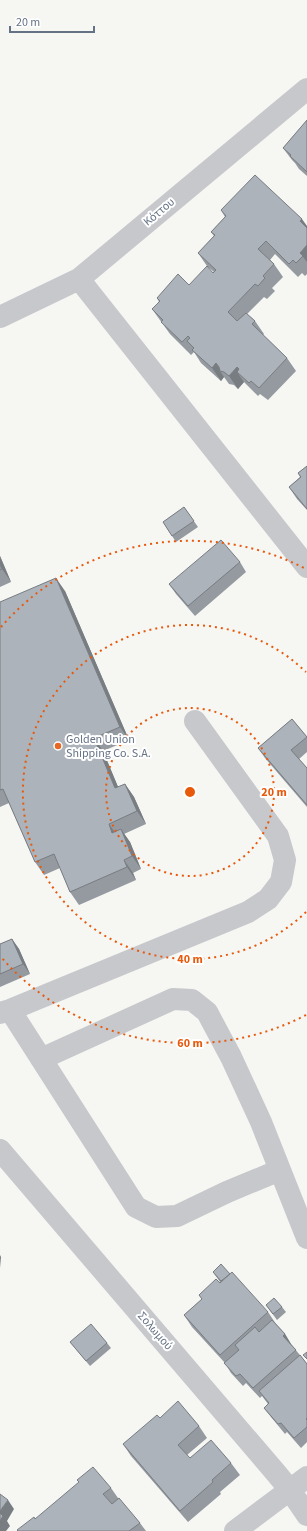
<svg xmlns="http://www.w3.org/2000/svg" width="307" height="1531" viewBox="0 0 307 1531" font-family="'Source Sans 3',sans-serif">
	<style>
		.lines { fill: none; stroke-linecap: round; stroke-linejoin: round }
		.minor { stroke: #c6c8cc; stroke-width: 22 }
		.wall { fill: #949aa0 }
		.shaded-wall { fill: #787d82 }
		.building { fill: #acb3ba; stroke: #787d82 }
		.ring { fill: none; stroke: #e8590c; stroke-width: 2; stroke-dasharray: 2 4 }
		.poi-dot { fill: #e76822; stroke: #fff; stroke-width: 1.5 }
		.labels { text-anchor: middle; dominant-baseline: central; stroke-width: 4; stroke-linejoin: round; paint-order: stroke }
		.street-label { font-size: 12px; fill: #647285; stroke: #fff }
		.poi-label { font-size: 12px; fill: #647285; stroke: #fff; text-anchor: start }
		.centre { fill: #e8590c; stroke: #fff; stroke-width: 2 }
		.ring-label { font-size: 12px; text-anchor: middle; font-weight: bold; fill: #e8590c; stroke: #fff; stroke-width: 4; stroke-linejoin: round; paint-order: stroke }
	</style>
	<rect width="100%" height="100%" fill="#f6f6f3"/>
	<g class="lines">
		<!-- minor -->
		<path class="minor" d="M79,279L307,567
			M0,317L79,279L307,89
			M10,1010L136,1207L156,1217L177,1216L227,1192L280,1170L261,1122L231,1057L207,1012L192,1000L173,999L41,1059
			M0,1013L10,1010L248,912L268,899L281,882L285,860L278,836L195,721
			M0,1150L276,1473L290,1490L307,1515
			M280,1170L307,1238
			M235,1531L307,1477"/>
	</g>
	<!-- wall -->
	<path class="wall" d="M307,120V176L299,169L295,163L292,160L283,148Z
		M221,210L307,226V274L305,276L302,273L298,277L275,254L270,260L274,264L283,277L272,288L275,291L267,299L264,297L247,314L255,321L264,334L263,335L287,358L296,371L268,400L260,394L258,396L244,382L238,389L234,385L229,384L224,377L221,381L201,363L194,352L191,355L170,334L152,309L159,302L157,298L189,285L214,272L207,266L198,253L214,236L211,232L225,217Z
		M307,466V510L297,499L289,487L300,477L298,473Z
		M184,507L198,527L176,542L163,522Z
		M0,556L11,582L0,587Z
		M240,562L246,572L195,616L176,594L169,584Z
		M65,591L129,740L103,751L118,787L125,784L134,797L146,824L124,834L130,842L141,869L133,873L136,880L79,905L70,892L60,868L44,875L35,862L9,803L0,807V602Z
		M292,719L307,737V752L299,759L307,768V807L265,758L258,748Z
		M12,939L19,949L30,974L0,987V944Z
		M213,1272L268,1312L276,1324L285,1334L291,1344L307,1364V1442L301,1448L287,1432L285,1434L271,1417L264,1408L268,1404L262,1396L260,1398L246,1383L243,1386L231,1373L225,1363L192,1327L184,1315L202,1299L199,1295L220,1282Z
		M266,1305L282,1307L286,1312L277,1320Z
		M70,1342L107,1343L111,1348L90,1366Z
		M160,1418L199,1426L207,1438L187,1455L190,1458L231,1463L240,1475L220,1492L221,1494L188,1522L131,1456L123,1444Z
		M111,1488L118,1498L140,1523L146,1531H18L35,1519Z"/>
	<!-- shaded-wall -->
	<path class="shaded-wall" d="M302,219L307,226V231L300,221Z
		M307,245V262L300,253Z
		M216,363L221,371H220L224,377L221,381L212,368Z
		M237,367L246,380L237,372L244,382L238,389L229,376Z
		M0,556L11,582L2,569L0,564Z
		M56,578L65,591L129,740L120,727Z
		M94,738L103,751L124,801L115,788Z
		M125,784L134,797L146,824L137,811Z
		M109,824L118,837L112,833Z
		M121,829L130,842L141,869L132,856Z
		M124,860L133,873L136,880L127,867Z
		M12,939L19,949L30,974L23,964Z
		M0,1255L1,1257L0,1268Z
		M285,1334L291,1344L290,1345L283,1336Z
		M8,1500L14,1509L7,1521L10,1526L6,1531H0V1511Z"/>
	<!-- building -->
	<path class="building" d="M307,120V172L290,156L291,155L283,148Z
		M255,175L302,219L300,221L307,228V245L300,253L303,256L296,263L293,260L289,264L266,241L258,249L274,264L263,276L265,278L258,286L255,284L228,312L237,321L246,313L255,321L252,324L287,358L259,388L251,381L249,383L237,372L239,369L237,367L229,376L224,372L220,371L219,367L216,363L212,368L192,350L194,348L187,341L190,338L188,336L182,342L161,322L163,320L152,309L160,301L157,298L178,274L189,285L207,266L213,273L216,270L198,253L215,235L211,232L226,216L221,210Z
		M307,466V509L289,487L301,477L298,473Z
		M184,507L194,521L172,536L163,522Z
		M221,540L240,562L188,606L169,584Z
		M0,564L2,569L0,570Z
		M56,578L120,727L94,738L115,788L125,784L137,811L109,824L112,833L121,829L132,856L124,860L127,867L70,892L54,854L35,862L3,789L0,790V602Z
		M292,719L307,737L291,750L307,768V805L258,748Z
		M12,939L23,964L0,974V944Z
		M221,1264L230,1274L221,1281L213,1272Z
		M232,1272L268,1312L220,1355L184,1315L202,1299L199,1295L216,1279L220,1283Z
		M274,1298L282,1307L273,1314L266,1305Z
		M272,1320L285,1334L283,1336L296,1350L253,1388L240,1374L236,1376L224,1363L239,1350L235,1345L255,1327L259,1332Z
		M91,1324L107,1343L86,1361L70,1342Z
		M307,1352V1359L303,1355Z
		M300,1355L307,1364V1418L306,1419L307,1420V1427L294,1438L281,1423L278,1424L264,1408L269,1403L259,1391Z
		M178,1401L199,1426L178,1445L190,1458L211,1440L231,1463L212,1480L213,1482L180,1511L123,1444L157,1415L160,1418Z
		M93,1467L111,1488L103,1494L112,1504L119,1498L140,1523L129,1531H18L17,1530L34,1517L35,1519L79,1482L77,1480Z
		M0,1494L8,1500L0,1511Z
		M0,1513L3,1516L0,1521Z"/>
	<!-- distance rings -->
	<g class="ring">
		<circle cx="190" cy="792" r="84"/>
		<path d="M306 912A167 167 0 1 1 306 672"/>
		<path d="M306 1015A251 251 0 0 1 1 957M1 627A251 251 0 0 1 306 569"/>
	</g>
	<!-- markers -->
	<circle class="poi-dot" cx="58" cy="746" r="4"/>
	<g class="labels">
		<!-- street labels -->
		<g class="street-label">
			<text transform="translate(159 212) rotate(-40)">Κόττου</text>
			<text transform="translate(155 1331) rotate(49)">Σολωμού</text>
		</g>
		<!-- poi labels -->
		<g class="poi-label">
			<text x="66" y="739">Golden Union<tspan x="66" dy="14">Shipping Co. S.A.</tspan></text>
		</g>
	</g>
	<circle cx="190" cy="792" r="6" class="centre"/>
	<g class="ring-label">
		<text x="274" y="796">20 m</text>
		<text x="190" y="963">40 m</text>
		<text x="190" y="1047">60 m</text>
	</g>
	<!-- scale -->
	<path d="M10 26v6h84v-6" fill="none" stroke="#647285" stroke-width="2"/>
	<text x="16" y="26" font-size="12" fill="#647285" stroke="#ffffff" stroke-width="3" paint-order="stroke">20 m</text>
</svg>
